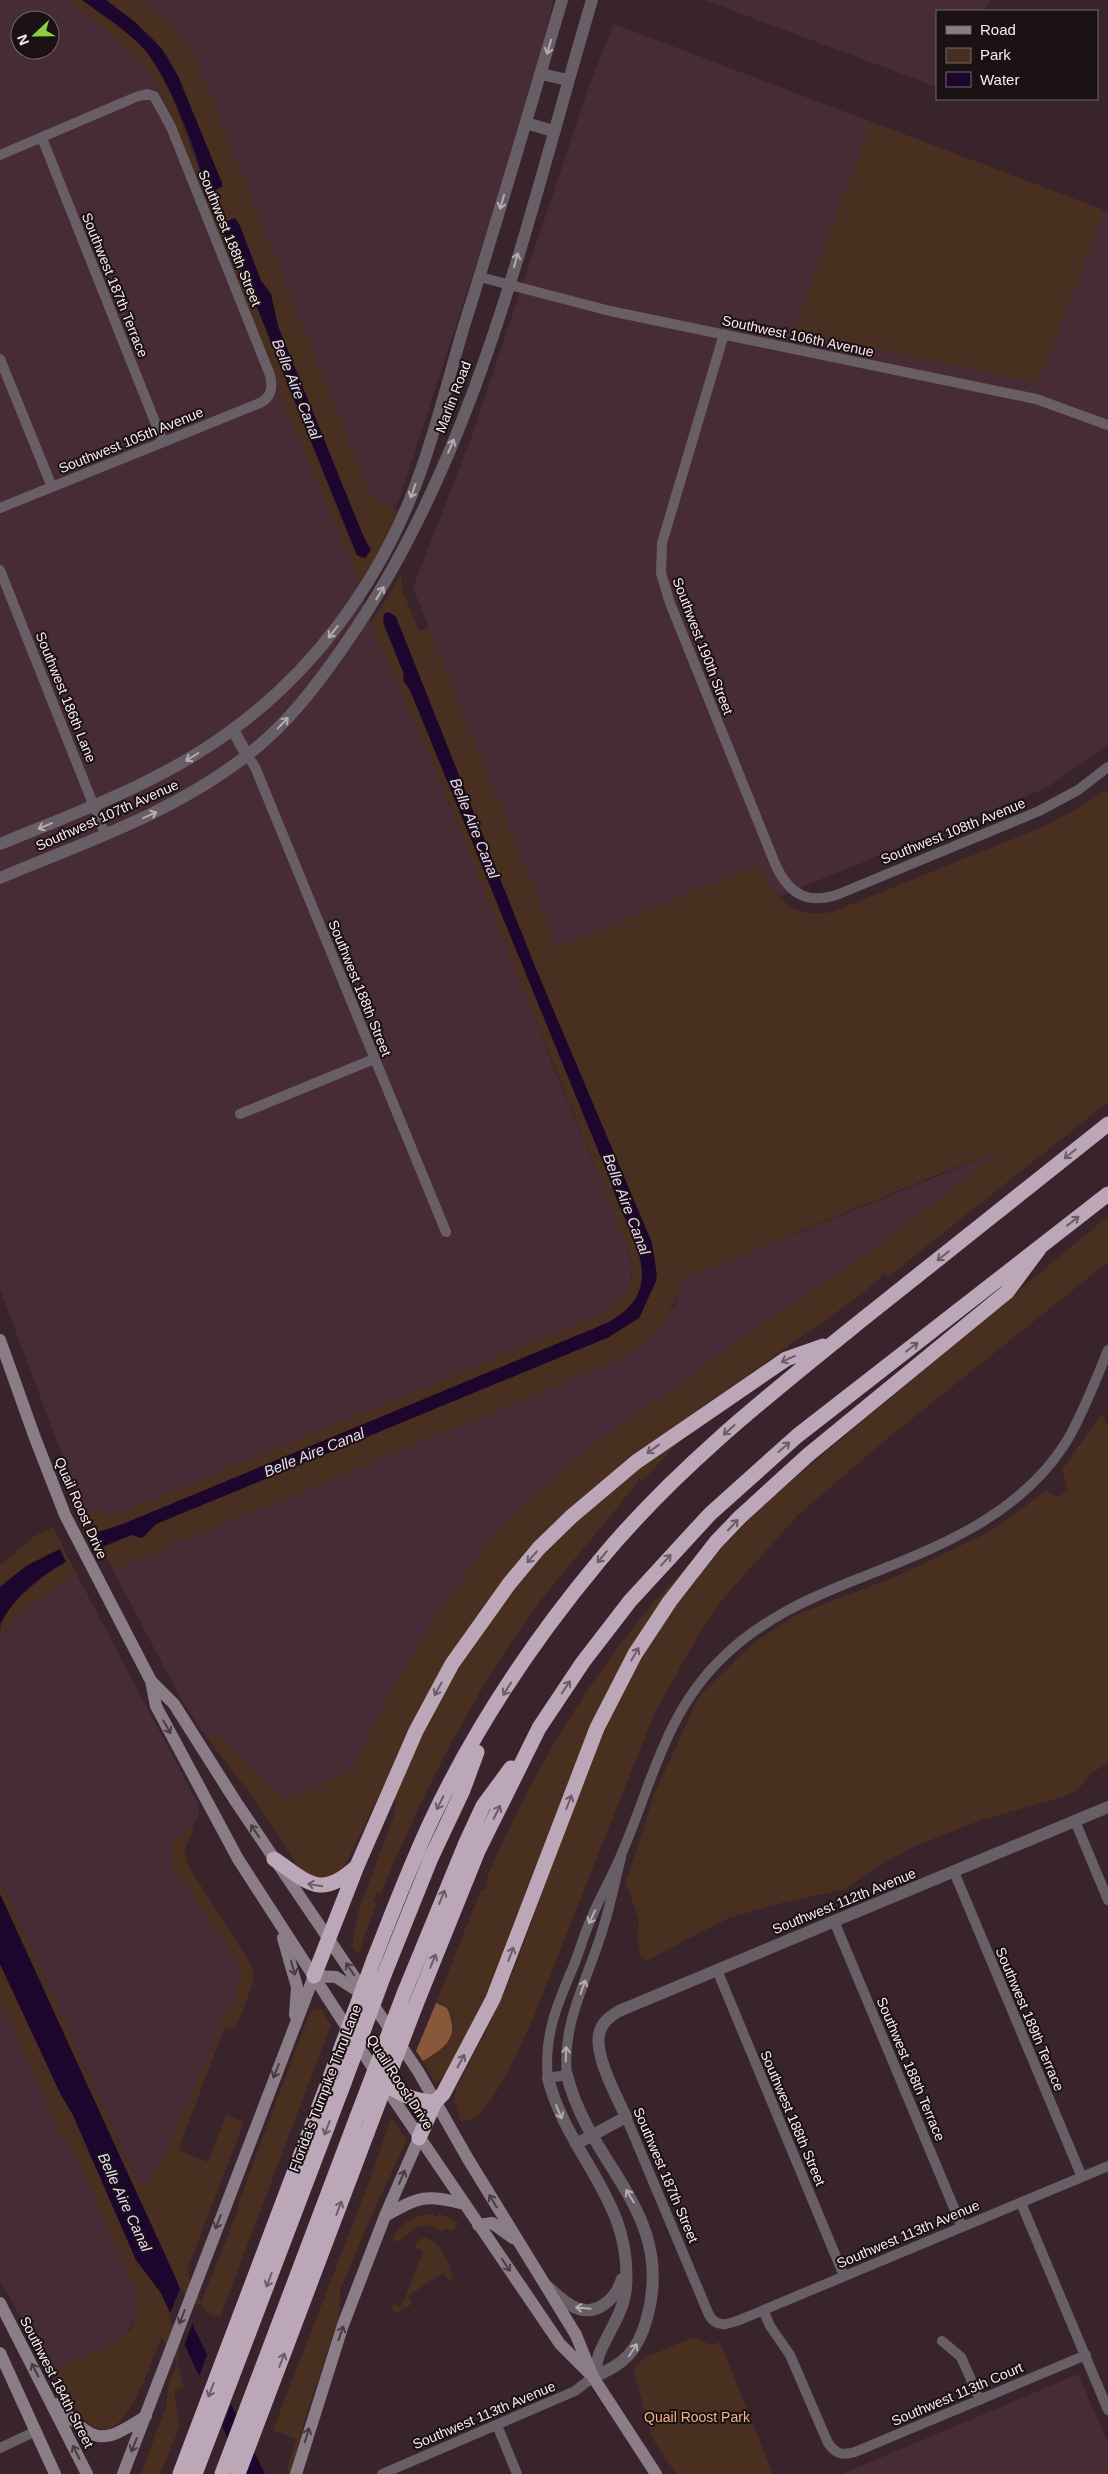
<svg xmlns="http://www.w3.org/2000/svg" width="1108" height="2474" viewBox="0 0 1108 2474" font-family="Helvetica,sans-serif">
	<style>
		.built { fill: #482c35; fill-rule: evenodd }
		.green { fill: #492f1f; fill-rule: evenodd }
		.forest { fill: #88583b }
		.water { fill: #1c062d }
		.pier { fill: #39242b }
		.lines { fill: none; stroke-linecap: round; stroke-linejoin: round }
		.minor { stroke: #685f66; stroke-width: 10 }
		.tertiary { stroke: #685f66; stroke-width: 12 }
		.secondary { stroke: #8a7d87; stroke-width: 12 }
		.motorway { stroke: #bca7b8; stroke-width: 15 }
		.motorway-bridge { stroke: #bca7b8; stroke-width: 15 }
		.oneway { stroke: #b7abb1 }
		.oneway2 { stroke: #6b5c66 }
		.oneway3 { stroke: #473c41 }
		.labels { text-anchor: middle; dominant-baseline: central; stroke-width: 4; stroke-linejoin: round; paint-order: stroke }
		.street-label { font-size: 14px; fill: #f8eaee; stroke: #1a1113 }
		.park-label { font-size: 14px; fill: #fbb082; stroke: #1a1113 }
		.water-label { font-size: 15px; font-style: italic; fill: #e7d9f7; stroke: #1a1113 }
	</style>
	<rect width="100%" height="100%" fill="#39242b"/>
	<!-- built -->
	<path class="built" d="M0,0H65L109,30L139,58L155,81L291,421L350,558L371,623L436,771L530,1004L551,1060L627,1246L632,1268L629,1288L619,1304L610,1310L108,1518L104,1509L87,1516L77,1495L0,1289ZM20,20H50V50H20Z
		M140,0H553L539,71L399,500L393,507L378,503L369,493L294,310Z
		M705,0H989L985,11H937V87Z
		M614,24L1108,212V745L1048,787L777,897L757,865L557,947L413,588L471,438L592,78Z
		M1002,1150L892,1236L722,1352L679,1386L596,1442L517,1510L494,1534L477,1557L424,1635L387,1698L352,1770L283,1799L220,1735L208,1739L198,1725L181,1699L113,1570L619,1360L650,1340L675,1306L681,1280Z
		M77,1575L198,1804L199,1813L197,1818L191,1827H186L172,1846L238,1964L241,1975L231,2004L167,2151L147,2183H138L0,1880V1640L15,1616Z
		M0,2000L60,2133L69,2142L112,2235L135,2288L139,2305L136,2318L126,2334L115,2342L52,2372L0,2281Z
		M1078,2374L1108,2443V2474H842Z"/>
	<!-- green -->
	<path class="green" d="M65,0H82L130,35L147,52L171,94L206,188L222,182L169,58L153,38L106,0H140L167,21L194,56L369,492C379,506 389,503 398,512L382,546L359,584L350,558L291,421L155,81C130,45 101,25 65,0ZM235,218L240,226L261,281L268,289L278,326L362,533L372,550L366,557L362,558L356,555L246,280L229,239L220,225Z
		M872,122L1104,210L1038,384L992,373L793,331Z
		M401,575L403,592L419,631L429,628L557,947L758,865C775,897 794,922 835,911L1047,825L1083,805L1105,790L1108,794V1102L888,1277L885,1273L862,1294L623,1463L587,1493L526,1554L394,1765L347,1862L340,1872L321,1881L304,1873L299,1867L249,1792L208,1739L219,1734L284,1799L352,1770L387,1698L424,1635L477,1557L494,1534L517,1510L596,1442L679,1386L722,1352L892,1236L1000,1151L944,1172L681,1280C671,1320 656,1341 619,1360L113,1570L102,1547L131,1535L139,1537L145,1536L156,1524L609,1337L641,1315L656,1271L652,1243L536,969L396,617L386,613L383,624L404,674L403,679L410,690L611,1182C617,1204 630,1224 638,1246C647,1268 642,1302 620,1316C602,1329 578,1336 557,1345L106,1531L95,1533L87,1516L104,1509L108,1518L592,1318C627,1302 640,1283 627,1246L436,771L371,623Z
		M1108,1216V1262L894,1433L798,1515L722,1600L699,1634L654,1714L532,2021C523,2040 492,2109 475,2118C471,2121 464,2121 460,2121L457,2105L454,2104L457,2086L488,2028L514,1970L594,1750L631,1672L673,1607L687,1592L720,1549L773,1496Z
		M1102,1413L1108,1428V1763L1090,1774L1078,1790L1065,1796L981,1820L913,1847L872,1870L846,1889L785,1902L729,1918L647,1960L641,1956L637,1938L639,1920L626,1882L655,1792L699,1696L753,1643L798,1614L897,1576L989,1532L1046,1491L1057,1497L1068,1491L1062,1470Z
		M682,1438L642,1482L639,1479C605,1526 564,1568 530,1615C468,1702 422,1795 381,1893L377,1892L373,1901L377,1902L358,1955L352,1947L357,1915L395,1813V1793L437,1700L487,1620L555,1540L615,1484Z
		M53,1527L77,1575L15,1616L0,1640C0,1604 26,1596 47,1573C53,1567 56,1557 60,1549L26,1566L0,1587V1566L33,1537Z
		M695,1557L639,1639L479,2015L445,2075L436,2084L423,2061L440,2050L453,2022L447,2008L436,2003L478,1897L482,1889L485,1890L488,1884L485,1883C527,1781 582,1688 654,1602C667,1587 682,1573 695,1557Z
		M186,1827H191L194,1831L184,1850L188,1865L253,1968V1983L248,1997L237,2024L231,2029L225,2027L179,2147L180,2151L208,2162L226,2115L244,2122L187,2270L201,2302L239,2208L237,2206L311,2010L314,2011L317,2007L319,2010L321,2009L331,2025L220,2317L210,2315L201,2303L187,2309L177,2281L0,1894V1880L138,2183H147L167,2151L231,2004L241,1975L238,1964L173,1867L172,1846Z
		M0,1964L61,2095L73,2115L136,2260L161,2293L181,2336L177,2363L184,2387L175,2390L174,2394L180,2426L160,2474H141L166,2407L169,2384L177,2363L162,2337C149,2359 125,2465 82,2417C71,2404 59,2388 52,2372L115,2342L126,2334L131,2329L139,2310L135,2288L69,2142L60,2133L0,2000Z
		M391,2117L407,2140L368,2223L340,2291L339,2317L309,2406L290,2474H286L296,2439L273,2430L369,2182Z
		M434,2214V2216L439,2217V2214L443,2215V2218L446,2216L458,2222L457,2226L452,2231L444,2229L441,2232C419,2217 414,2230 398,2242L393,2239C400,2222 417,2214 434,2214Z
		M425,2238C437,2239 454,2266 452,2278L449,2280L443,2273L408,2296L412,2304L396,2313L392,2309V2305L402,2306L423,2251L416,2248L415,2245L420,2239Z
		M694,2337L711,2345L720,2342L773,2474H676L652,2438L633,2368L646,2357Z"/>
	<!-- forest -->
	<path class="forest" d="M436,2003L447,2008C460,2038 447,2046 423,2061L416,2051Z"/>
	<!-- water -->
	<path class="water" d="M82,0H106L135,22L161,48L178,76L222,183V187L210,192L206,188C196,151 168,74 143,48C125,29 103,15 82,0Z
		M235,218L240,226L261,281L271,294L278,326L362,533L367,544L371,549L365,558L357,555L246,280C242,271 220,226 220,221L223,220L224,222Z
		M389,612L396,617L536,969L652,1243L657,1275L656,1281L639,1318L609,1337L156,1524L142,1538L131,1535L102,1547L95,1533L123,1524L607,1323C676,1287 624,1231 611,1182L410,690L403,680L404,674L383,622L384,614Z
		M60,1549L66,1562C39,1577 13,1597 0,1625V1587L26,1566Z
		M0,1894L177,2281L194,2328L265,2474H244L161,2293L136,2260L73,2115L61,2095L0,1964Z"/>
	<!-- pier -->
	<path class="pier" d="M181,2286L194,2320L183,2348L169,2316Z
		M209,2350L232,2401L220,2432L197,2381Z"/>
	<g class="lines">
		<!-- minor -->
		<path class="minor" d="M42,138L163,442
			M0,155L136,97L147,94L154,96L171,127L270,375C273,387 272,397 260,403L0,508
			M480,277L610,311L1036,399L1108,425
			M724,334L662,543L661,573L670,603L776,866C790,895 808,905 839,894L1039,811L1078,790L1108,767
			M0,359L52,487
			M0,570L105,834
			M247,755L255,767L446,1232
			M240,1114L374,1059
			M1075,1821L1108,1900
			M621,1858C615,1880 611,1903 604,1925C590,1975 561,2022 567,2075L548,2078C543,2037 558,2002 574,1965C580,1950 584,1934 591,1919C597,1904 605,1889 612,1875C649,1800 659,1719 722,1658C762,1619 809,1598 860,1578C939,1547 1022,1515 1068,1439C1084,1411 1096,1380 1108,1350
			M954,1872L1082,2177
			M834,1921L962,2227
			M717,1970L844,2276
			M626,2117L709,2315C717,2329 729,2324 742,2319L1108,2166
			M1021,2203L1108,2410
			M763,2310L770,2326L790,2355L828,2443C836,2454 842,2456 855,2452L1086,2355
			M942,2341L961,2357L980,2400
			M497,2425L517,2474
			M0,2448L36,2431
			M382,2474L575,2391L593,2377"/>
		<!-- tertiary -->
		<path class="tertiary" d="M541,74L568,80
			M526,123L553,131
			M233,730L247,755
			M0,844C80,811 162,782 232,730C312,672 374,588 411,497C433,442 447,383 464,326C498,218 530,109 562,0
			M0,878C85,842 173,813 246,756C287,725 317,685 346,643C478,454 527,218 592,0
			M567,2075C589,2166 676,2212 647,2318C638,2351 624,2365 593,2377
			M548,2078C568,2157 633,2200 626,2288C624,2311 609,2331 600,2352C597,2359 596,2369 593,2377
			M576,2144L626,2117C617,2097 592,2052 600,2031C603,2021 611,2016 619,2011L1108,1807
			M547,2286C555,2293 563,2301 572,2306C595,2319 616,2299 622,2279"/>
		<!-- secondary -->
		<path class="secondary" d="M0,1340L35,1438L65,1515L151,1681L174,1704L236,1802L418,2071L468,2159L576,2335L593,2377L656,2474
			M151,1681L156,1706L238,1859L382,2082L560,2344L589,2373
			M283,1938L297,1987L295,2015
			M314,1976L336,1977L364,1995
			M385,2216C420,2196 426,2194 464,2204
			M478,2225L492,2223L513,2238
			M0,2303L87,2474
			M0,2353L55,2474
			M56,2404C95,2442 99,2447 146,2416
			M123,2474L314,1976
			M296,2474L343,2325L385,2216L419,2138"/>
		<!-- motorway -->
		<path class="motorway" d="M274,1859C308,1882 320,1900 356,1867
			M374,1959C393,1911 411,1863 433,1817C476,1726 535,1638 600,1560C676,1468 771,1393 863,1319C945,1254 1026,1189 1108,1124
			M384,1975L431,1858L463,1790L477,1752
			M314,1976L357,1866L416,1731L452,1664L509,1584L539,1548L572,1516L636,1462L786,1359L823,1346
			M405,1991L465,1845L483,1806L511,1768
			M415,2007L478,1851L539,1728L583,1662L630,1601L710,1514L797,1436L1108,1194
			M382,2082C400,2094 413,2101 435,2102
			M419,2138L435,2102L443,2094L493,1999L597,1728L635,1654L670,1601L716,1542L740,1517L808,1455L1007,1292L1039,1249
			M180,2474L334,2067
			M195,2474L344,2083
			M222,2474L357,2117
			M238,2474L367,2133"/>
		<!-- motorway-bridge -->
		<path class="motorway-bridge" d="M334,2067L374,1959
			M344,2083L384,1975
			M357,2117L405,1991
			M367,2133L415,2007"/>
	</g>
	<!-- one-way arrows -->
	<defs><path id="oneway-shaft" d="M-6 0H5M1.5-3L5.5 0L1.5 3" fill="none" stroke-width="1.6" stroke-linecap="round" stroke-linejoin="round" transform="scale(1.25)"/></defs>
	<g class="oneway">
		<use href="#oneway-shaft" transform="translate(549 47) rotate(106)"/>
		<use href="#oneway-shaft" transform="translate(502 202) rotate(107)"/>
		<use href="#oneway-shaft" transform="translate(516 260) rotate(-74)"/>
		<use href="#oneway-shaft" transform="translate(451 446) rotate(-67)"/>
		<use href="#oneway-shaft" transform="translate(413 491) rotate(110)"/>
		<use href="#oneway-shaft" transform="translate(380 593) rotate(-59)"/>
		<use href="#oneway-shaft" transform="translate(333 632) rotate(128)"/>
		<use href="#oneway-shaft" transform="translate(283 723) rotate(-46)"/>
		<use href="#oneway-shaft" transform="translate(192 757) rotate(148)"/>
		<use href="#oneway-shaft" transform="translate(150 815) rotate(-24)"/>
		<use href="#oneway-shaft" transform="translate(45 826) rotate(157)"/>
		<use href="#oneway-shaft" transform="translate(592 1917) rotate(115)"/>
		<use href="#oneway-shaft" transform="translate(583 1987) rotate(-70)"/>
		<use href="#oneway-shaft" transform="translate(566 2054) rotate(-88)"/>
		<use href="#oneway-shaft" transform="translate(559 2112) rotate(67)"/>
		<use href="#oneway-shaft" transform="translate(630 2196) rotate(-121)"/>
		<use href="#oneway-shaft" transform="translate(583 2308) rotate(-174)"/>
		<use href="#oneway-shaft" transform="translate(633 2350) rotate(-57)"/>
	</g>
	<g class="oneway2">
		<use href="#oneway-shaft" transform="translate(1070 1154) rotate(141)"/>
		<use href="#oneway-shaft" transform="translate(1073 1221) rotate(-38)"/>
		<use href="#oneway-shaft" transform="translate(943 1256) rotate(141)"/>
		<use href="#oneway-shaft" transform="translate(912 1347) rotate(-38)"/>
		<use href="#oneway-shaft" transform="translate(788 1359) rotate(155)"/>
		<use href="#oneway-shaft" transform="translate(729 1430) rotate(138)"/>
		<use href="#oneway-shaft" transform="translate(784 1447) rotate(-41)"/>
		<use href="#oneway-shaft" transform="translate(653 1449) rotate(144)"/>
		<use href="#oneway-shaft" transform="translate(733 1525) rotate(-47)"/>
		<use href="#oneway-shaft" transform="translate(532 1557) rotate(131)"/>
		<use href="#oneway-shaft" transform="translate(602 1557) rotate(130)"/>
		<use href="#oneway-shaft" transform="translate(666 1560) rotate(-48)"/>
		<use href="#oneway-shaft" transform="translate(635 1654) rotate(-60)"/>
		<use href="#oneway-shaft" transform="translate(566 1687) rotate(-56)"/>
		<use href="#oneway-shaft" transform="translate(438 1689) rotate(119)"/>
		<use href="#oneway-shaft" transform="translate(507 1689) rotate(122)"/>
		<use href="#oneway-shaft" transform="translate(569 1802) rotate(-69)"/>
		<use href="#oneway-shaft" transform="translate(440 1803) rotate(117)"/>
		<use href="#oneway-shaft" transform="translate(497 1812) rotate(-64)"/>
		<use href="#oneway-shaft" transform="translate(315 1885) rotate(-170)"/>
		<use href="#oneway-shaft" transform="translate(442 1897) rotate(-68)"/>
		<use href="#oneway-shaft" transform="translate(511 1954) rotate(-69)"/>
		<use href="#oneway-shaft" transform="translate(433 1961) rotate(-68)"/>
		<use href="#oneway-shaft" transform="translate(461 2061) rotate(-61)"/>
		<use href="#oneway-shaft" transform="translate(327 2128) rotate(111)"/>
		<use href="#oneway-shaft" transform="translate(339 2208) rotate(-69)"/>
		<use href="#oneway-shaft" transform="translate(269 2280) rotate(111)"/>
		<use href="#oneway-shaft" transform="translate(282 2360) rotate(-69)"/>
		<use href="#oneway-shaft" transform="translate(211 2390) rotate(111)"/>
	</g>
	<g class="oneway3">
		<use href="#oneway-shaft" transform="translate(167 1727) rotate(61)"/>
		<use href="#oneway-shaft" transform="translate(255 1831) rotate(-124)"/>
		<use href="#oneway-shaft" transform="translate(293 1968) rotate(75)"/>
		<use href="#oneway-shaft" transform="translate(350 1969) rotate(-124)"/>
		<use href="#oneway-shaft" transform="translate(276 2071) rotate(112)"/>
		<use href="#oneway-shaft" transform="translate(402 2177) rotate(-67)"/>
		<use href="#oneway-shaft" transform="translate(493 2201) rotate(-121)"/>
		<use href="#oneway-shaft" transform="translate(218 2222) rotate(111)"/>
		<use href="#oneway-shaft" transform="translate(506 2265) rotate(56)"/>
		<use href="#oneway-shaft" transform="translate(182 2317) rotate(111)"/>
		<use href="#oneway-shaft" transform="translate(341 2333) rotate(-71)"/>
		<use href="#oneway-shaft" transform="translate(35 2370) rotate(-117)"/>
		<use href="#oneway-shaft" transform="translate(307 2435) rotate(-73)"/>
		<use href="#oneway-shaft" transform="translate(134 2445) rotate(112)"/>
		<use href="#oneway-shaft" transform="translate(76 2452) rotate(-117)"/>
	</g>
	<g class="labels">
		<!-- street labels -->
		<g class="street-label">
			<text transform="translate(230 238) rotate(68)">Southwest 188th Street</text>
			<text transform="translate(115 285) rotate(68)">Southwest 187th Terrace</text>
			<text transform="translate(798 336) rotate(12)">Southwest 106th Avenue</text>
			<text transform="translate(453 397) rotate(-69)">Marlin Road</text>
			<text transform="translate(131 440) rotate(-22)">Southwest 105th Avenue</text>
			<text transform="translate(703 646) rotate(69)">Southwest 190th Street</text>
			<text transform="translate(66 697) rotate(68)">Southwest 186th Lane</text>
			<text transform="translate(107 815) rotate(-24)">Southwest 107th Avenue</text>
			<text transform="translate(953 831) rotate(-22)">Southwest 108th Avenue</text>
			<text transform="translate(360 988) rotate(68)">Southwest 188th Street</text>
			<text transform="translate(81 1508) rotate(66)">Quail Roost Drive</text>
			<text transform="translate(844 1901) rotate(-22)">Southwest 112th Avenue</text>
			<text transform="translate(1030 2019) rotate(67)">Southwest 189th Terrace</text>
			<text transform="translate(911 2069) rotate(67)">Southwest 188th Terrace</text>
			<text transform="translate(400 2082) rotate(57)">Quail Roost Drive</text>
			<text transform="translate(325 2088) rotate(-69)">Florida's Turnpike Thru Lane</text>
			<text transform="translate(793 2118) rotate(67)">Southwest 188th Street</text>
			<text transform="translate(666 2175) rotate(67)">Southwest 187th Street</text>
			<text transform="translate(908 2234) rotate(-23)">Southwest 113th Avenue</text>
			<text transform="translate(57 2382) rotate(63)">Southwest 184th Street</text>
			<text transform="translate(957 2394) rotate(-23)">Southwest 113th Court</text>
			<text transform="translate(484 2415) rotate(-23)">Southwest 113th Avenue</text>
		</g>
		<!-- park labels -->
		<g class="park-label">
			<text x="697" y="2417">Quail Roost Park</text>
		</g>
		<!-- water labels -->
		<g class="water-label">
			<text transform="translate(297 389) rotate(68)">Belle Aire Canal</text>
			<text transform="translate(475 828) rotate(68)">Belle Aire Canal</text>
			<text transform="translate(627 1204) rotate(69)">Belle Aire Canal</text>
			<text transform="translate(314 1452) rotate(-22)">Belle Aire Canal</text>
			<text transform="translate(125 2202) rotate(65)">Belle Aire Canal</text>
		</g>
	</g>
	<!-- legend -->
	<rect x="936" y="10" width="162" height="90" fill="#1a1113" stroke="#73686b"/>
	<rect x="946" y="26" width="25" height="8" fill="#8a7d87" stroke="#73686b"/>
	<text x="980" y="35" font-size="15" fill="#f8eaee">Road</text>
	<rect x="946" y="48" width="25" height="15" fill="#492f1f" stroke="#73686b"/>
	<text x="980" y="60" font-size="15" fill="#f8eaee">Park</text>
	<rect x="946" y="72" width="25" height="15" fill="#1c062d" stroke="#73686b"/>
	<text x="980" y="85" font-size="15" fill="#f8eaee">Water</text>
	<!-- north arrow -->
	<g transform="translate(35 35) rotate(248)"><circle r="24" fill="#1a1113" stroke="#73686b"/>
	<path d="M0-4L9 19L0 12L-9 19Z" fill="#8bce46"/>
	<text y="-8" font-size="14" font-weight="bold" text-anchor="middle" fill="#f8eaee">N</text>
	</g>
</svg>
